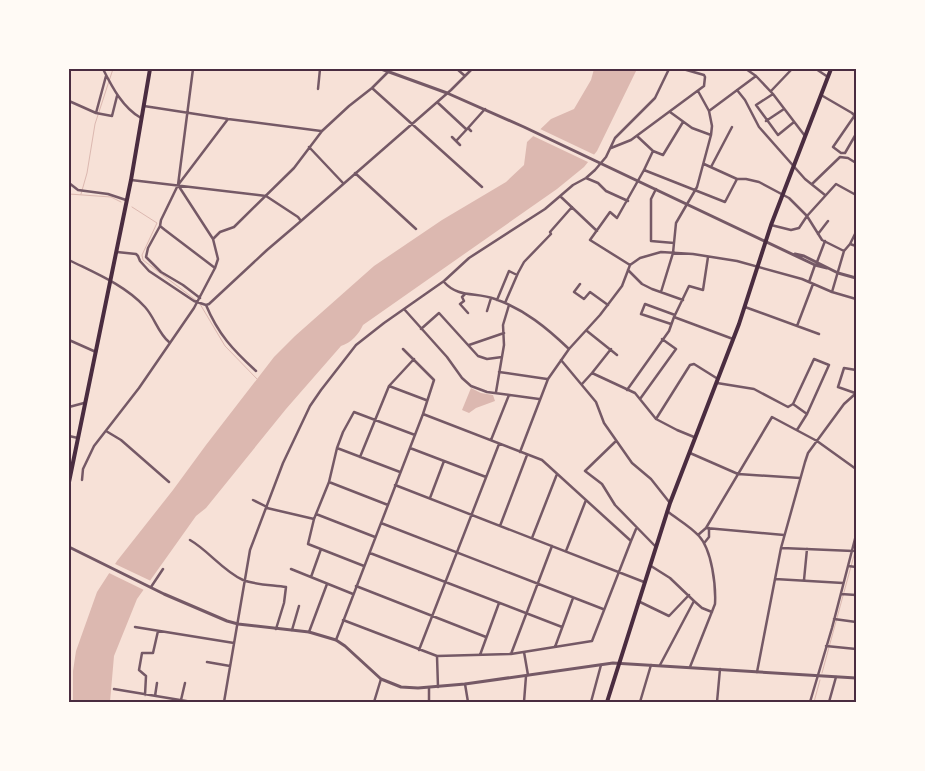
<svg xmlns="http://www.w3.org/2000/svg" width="925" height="771" viewBox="0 0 925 771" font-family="Inter,sans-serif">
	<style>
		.water { fill: #dcb8b0 }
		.pier { fill: #f7e1d7 }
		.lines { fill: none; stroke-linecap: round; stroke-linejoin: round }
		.stream { stroke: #dcb8b0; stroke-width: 1 }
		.minor { stroke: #755966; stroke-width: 2.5 }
		.tertiary { stroke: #755966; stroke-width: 3 }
		.primary { stroke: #4a2c40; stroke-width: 4 }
		.trunk { stroke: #4a2c40; stroke-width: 4 }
		.neatline { fill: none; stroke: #4a2c40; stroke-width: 2 }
	</style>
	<rect width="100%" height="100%" fill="#f7e1d7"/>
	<!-- water -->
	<path class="water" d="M594,69H637L597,151L584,167L557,189L363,325C359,334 351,343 341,346L286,409L206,508L196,516L137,599L114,656L110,702H73V671L76,651L97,592L117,561L173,490L206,445L274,357L295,336L374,266L442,220L506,182L524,165L527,142L551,119L574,109L591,80Z
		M471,388L481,393L493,395L495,401L476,408L469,413L462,410Z"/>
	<!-- pier -->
	<path class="pier" d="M538,128L597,156L590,163L531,135Z
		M113,563L151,581L146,591L107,572Z"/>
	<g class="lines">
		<!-- stream -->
		<path class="stream" d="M69,194L111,197L121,202
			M81,194L87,173L95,124L113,69
			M132,207L157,223L142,255L143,260L197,301
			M200,304L225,346L258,380
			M822,673L856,548
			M814,702L820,680"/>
		<!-- minor -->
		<path class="minor" d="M103,69C112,87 123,108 141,118
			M457,69L465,76
			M816,69L828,77
			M756,76L773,94L805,136
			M372,88L482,187
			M318,89L320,69
			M737,90L745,100L759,127L805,179L825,195
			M771,91L792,69
			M773,94L756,105L778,135L794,122
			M821,95L852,113L856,117
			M69,101L96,113L112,116L117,96
			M437,102L466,129
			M144,106L228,119L321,131
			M709,111L756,76L746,69
			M670,112L692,128L711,135
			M96,113L106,76
			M855,115L833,147L841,153H845L856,134
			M766,121L784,109
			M468,128L485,109
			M637,136L653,151L663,155L683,122
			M452,137L460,145
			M456,141L468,128L471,131
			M309,147L343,183
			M611,148L631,140L704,86L705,77L704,75L683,69
			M704,164L737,179H746L759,182L789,198L807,216L822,240L844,251
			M711,167L732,127
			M644,170L725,202L737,179
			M355,173L416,229
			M586,178L598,183L606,191L628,201
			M131,180L266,196L298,217L301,221
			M69,183L78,190L108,194L126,200
			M812,184L840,157L848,158L856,163
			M656,189L651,199V241L674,243
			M560,196L597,231
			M771,225L791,230L799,228L807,216L836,184L856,195
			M160,226L148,248L146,257L161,272L183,285L200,298
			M818,234L828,221
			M213,239L220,232L234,227L294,168L322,131L349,106L372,88L391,69
			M850,244L856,232
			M117,252L136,254L138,256L140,261L149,271L194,301L206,305L209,304L267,250L301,221L451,90L472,69
			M69,260C95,273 125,285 145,307C155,318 158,333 169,342
			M817,262L825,241
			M630,265L590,240L610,212L617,218L644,170L653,151
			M215,268L165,230L160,226L161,220L178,185L228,119
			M628,270L642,284L652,289L683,300
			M444,282C458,298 476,292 495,299C524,309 547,328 569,349
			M809,282L815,265
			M580,284L574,292L584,299L590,292L608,305
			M661,292L673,253L676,223L697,187L711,135L712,126L709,111L698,91
			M832,292L844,251L850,244L856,246
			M465,294L462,297L464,301L460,304L468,313
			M497,300L509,271L517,275
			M505,303L518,273L524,262L551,234L550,232L572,207
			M206,305C218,334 233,350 256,371
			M745,307L819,334
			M404,309L447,357L462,378L471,386L487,392L539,399
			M487,311L491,298
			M674,317L733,339
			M671,324L641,314L645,304L675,315
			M797,326L813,284
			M421,329L439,313L478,356L487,359L502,357
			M587,331L617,355
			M69,340L96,352
			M469,345L504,333
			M561,360L596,402L604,423L632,463L651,479L670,503
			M499,372L547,379
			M592,373L635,393L656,419L677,430L694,437
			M717,383L754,389L788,407L793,404L807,414
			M582,384L592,373L611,349
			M389,386L426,400
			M627,390L669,331L674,317L689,286L703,290L708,257
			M496,392L504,345L503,325L509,305
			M855,393L838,387L844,368L856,370
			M640,399L676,349L662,339
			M793,404L814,359L829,365L807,414L797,430
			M69,407L84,403
			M656,419L690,365L694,364L718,379
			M106,431L121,440L169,482
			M69,436L78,438
			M491,440L509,395
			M616,441L585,471L602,484L615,505L656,547
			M337,448L400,472
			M410,448L486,477
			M520,452L548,379L569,349L600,315L622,286L630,265L640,258L661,252L693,254L737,261L802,279L832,292L856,299
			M690,453L738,474L800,478
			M360,457L389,386L414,359
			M82,480L83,469L94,446L139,388L194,308L215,268L218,259L213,239L178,185L193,69
			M329,482L388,505
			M395,485L644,582
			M430,498L444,461
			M253,500L267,507
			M267,508L314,519
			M667,511C677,519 690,526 699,536C712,550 716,586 715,604L690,667
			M316,514L375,537
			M381,523L603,609
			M500,526L527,455
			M706,528L784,535
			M698,535L706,528L772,417L817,441L856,469
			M532,538L557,474
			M190,540C209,551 223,571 243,580C256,585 273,585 286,587L284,603L276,629
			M631,541L636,529
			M705,542L709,537V528
			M782,548L853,551
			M566,551L586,500
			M370,553L562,627
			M364,566L308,544L314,519L329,482L337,448L343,432L354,412L415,435
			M651,566L670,578L694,601L660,665
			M848,566L856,567
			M291,569L353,594
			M311,577L321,549
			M775,579L843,583
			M804,580L807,549
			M356,586L486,637
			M151,587L163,569
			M841,594L856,595
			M638,601L669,616L689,595
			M694,601L702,608L712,612
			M834,619L856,622
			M343,620L437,656L511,654L592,641L631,541L542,460L423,414
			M135,627L234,643
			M292,630L299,606
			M309,632L327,584
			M336,640L423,414L434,380L403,349
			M826,646L856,649
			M555,647L573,598
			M419,650L499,444
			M524,652L528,675
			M511,654L552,546
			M480,655L499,603
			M437,656L438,687
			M207,662L230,666
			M757,672L781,548L805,462L808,453L844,404L854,395L856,388
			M465,684L468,702
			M114,689L192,702
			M145,695L146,676L139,670L142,653H153L158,631
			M155,696L157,683
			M181,700L185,683
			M641,701L671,702
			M224,702L250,550L283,463L310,406L321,390L356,345L384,323L444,281L469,258L545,209L573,185L586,178L595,170L606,157L615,138L655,98L669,69
			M374,702L381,679
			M429,702V688
			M524,702L526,676
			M591,702L601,665
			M640,702L651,665
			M717,702L720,669
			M810,702L832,628L856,535
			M829,702L836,677"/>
		<!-- tertiary -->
		<path class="tertiary" d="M381,69L447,93L524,127L815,265L827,268
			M795,254L804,256L838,273L856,278
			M69,547L164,594L227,621L238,624L309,632L336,640L345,646L381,679L401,687L418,688L465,684L613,663L856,678"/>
		<!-- primary -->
		<path class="primary" d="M607,702L670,503L739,324L771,225L831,69"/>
		<!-- trunk -->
		<path class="trunk" d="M69,482L131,180L150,69"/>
	</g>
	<!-- border -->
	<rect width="925" height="771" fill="none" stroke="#fffaf5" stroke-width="140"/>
	<rect x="70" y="70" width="785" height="631" class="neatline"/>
</svg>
